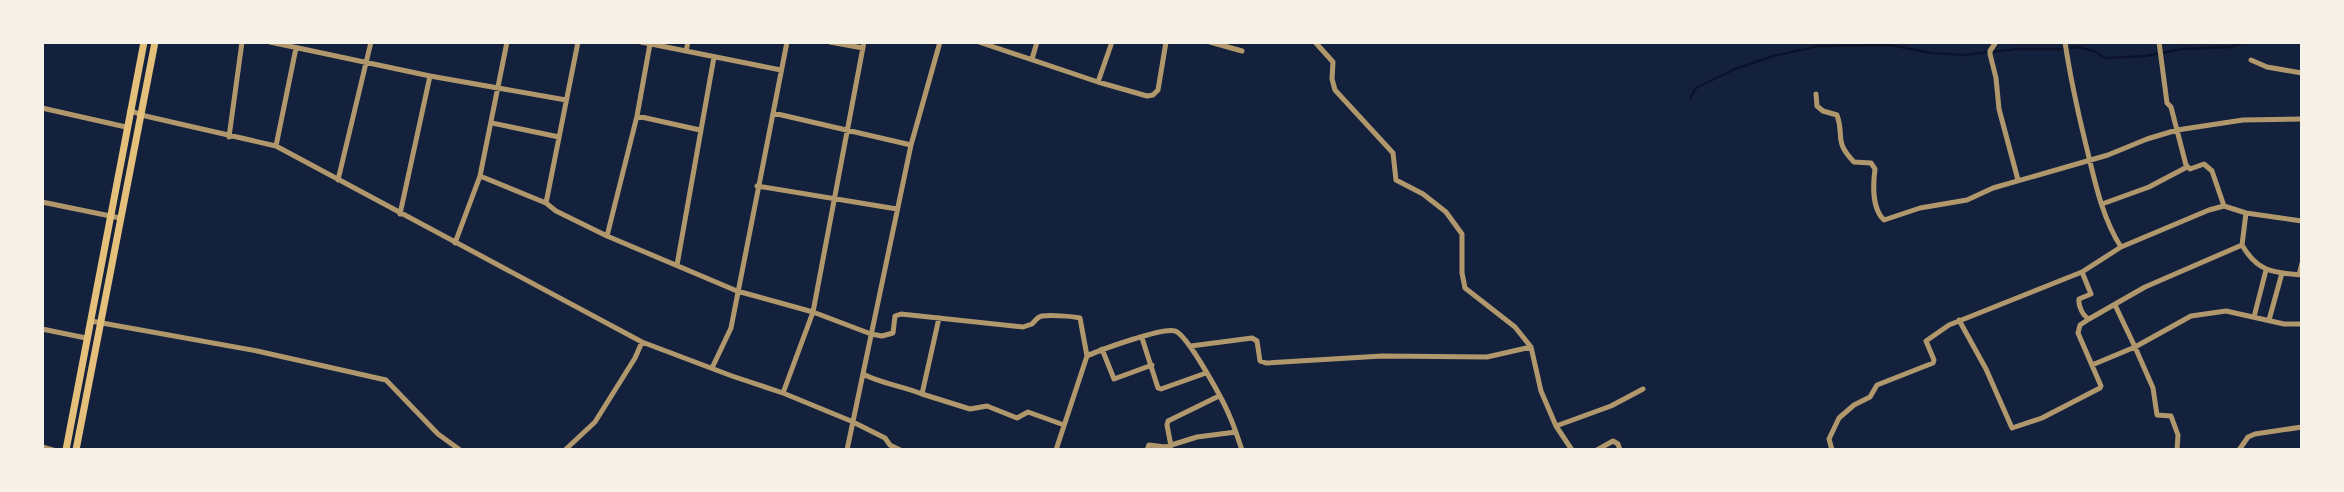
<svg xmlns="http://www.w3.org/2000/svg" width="2344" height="492" viewBox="0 0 2344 492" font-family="Barlow,sans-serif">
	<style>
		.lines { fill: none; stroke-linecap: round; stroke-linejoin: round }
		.stream { stroke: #0b132b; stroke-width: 2.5 }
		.minor { stroke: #b1986c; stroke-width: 5 }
		.secondary { stroke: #e5c07b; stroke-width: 7 }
	</style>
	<rect width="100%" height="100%" fill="#14213d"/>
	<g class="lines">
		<!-- stream -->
		<path class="stream" d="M1690,99L1696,88L1735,69L1773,56L1819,46L1890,45L1932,53L1964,55L2017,49H2064L2078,47L2094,51L2105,58L2146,56L2182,49L2231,47L2243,42"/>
		<!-- minor -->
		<path class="minor" d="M270,42L430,76L566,100
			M641,42L781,70
			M830,42L863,48
			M979,42L1098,82L1147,96L1153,95L1158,90L1166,42
			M1210,42L1242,51
			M1315,42L1333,62L1332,79L1335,90L1393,153L1396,180L1423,194L1446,212L1462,234V273L1465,288L1515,327L1531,347L1541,391L1556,426L1572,450
			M1996,42L1990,51V54L1996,78L1999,109L2018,180
			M2065,42C2070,76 2077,108 2085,141C2094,177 2101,216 2121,247
			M2159,42L2167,103L2171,107L2186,165L2190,169L2204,164L2212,171L2224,206
			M686,51L688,42
			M1032,59L1037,42
			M2251,60L2267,67L2302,73
			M1098,82L1112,42
			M1816,94L1817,106L1823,111L1837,115C1845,137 1833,140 1854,162L1871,163L1875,169C1873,184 1872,209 1884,220L1920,208L1967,200L1993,188L2108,155L2147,139L2177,130L2243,120L2302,119
			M42,108L126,127
			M130,110L141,115L276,146L642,342L732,376L783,393L851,421L885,438L890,445L900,450
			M773,113L911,145
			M637,116L700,130
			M492,123L559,137
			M229,137L242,42
			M276,146L296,48
			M480,176L546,203L556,211L607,236L737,291L813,312L871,334L882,336L893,333L895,316L901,314L1023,327L1032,324C1035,321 1037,317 1042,316C1049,315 1072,316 1080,318L1087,356L1056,450
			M338,180L371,42
			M757,186L897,209
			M42,202L120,218
			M546,203L578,42
			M2102,204L2149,187L2187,167
			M2246,213L2242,245C2257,271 2272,273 2302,275
			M400,214L430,76
			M607,236L637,116L650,44
			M455,243L480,176L507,42
			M677,265L714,57
			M2082,272L2091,294L2079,299C2078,306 2083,316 2089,319L2145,287L2242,245
			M2299,275L2302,263
			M2115,305L2135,347L2191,316L2226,311L2284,324H2302
			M2254,317L2266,270
			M1959,320L1986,369L2012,428L2042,418L2100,388L2101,386L2078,333L2080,325L2089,319
			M2269,320L2282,273
			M91,321L257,351L386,380L438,434L460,450
			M42,329L86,338
			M1142,338L1158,388L1161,389L1206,373
			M1191,346L1252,338L1257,341L1260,361L1266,363L1382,356L1487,357L1531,347
			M1102,349L1114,379L1152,365
			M1087,356C1100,350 1163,327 1175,331C1188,335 1224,402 1230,417C1235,428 1238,439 1242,450
			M2092,365L2135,347L2153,388L2157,415L2171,416L2178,435L2177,450
			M712,368L731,328L787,42
			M863,374C882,384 903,386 922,394L939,318
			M783,393L813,312L864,42
			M922,394L970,409L987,406L1017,418L1028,412L1064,425
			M1556,426L1611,406L1643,389
			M1171,446L1167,425L1168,421L1219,396
			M42,447L53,450
			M565,450L595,422L635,358L642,342
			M847,450L911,145L940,42
			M1147,450L1149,445L1165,447L1197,437L1236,432
			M1597,450L1613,441L1618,444L1620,450
			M1832,450L1829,439L1839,418L1854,405L1870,397L1877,385L1933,363L1934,360L1926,341L1949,325L2082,272L2121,247L2209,210L2224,206L2246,213L2302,221
			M2239,450L2248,437L2255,434L2302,427"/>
		<!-- secondary -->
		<path class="secondary" d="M66,450L144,42
			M76,450L155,42"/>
	</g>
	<!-- border -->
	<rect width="2344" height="492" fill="none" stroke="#f6f1e7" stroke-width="88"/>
</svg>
